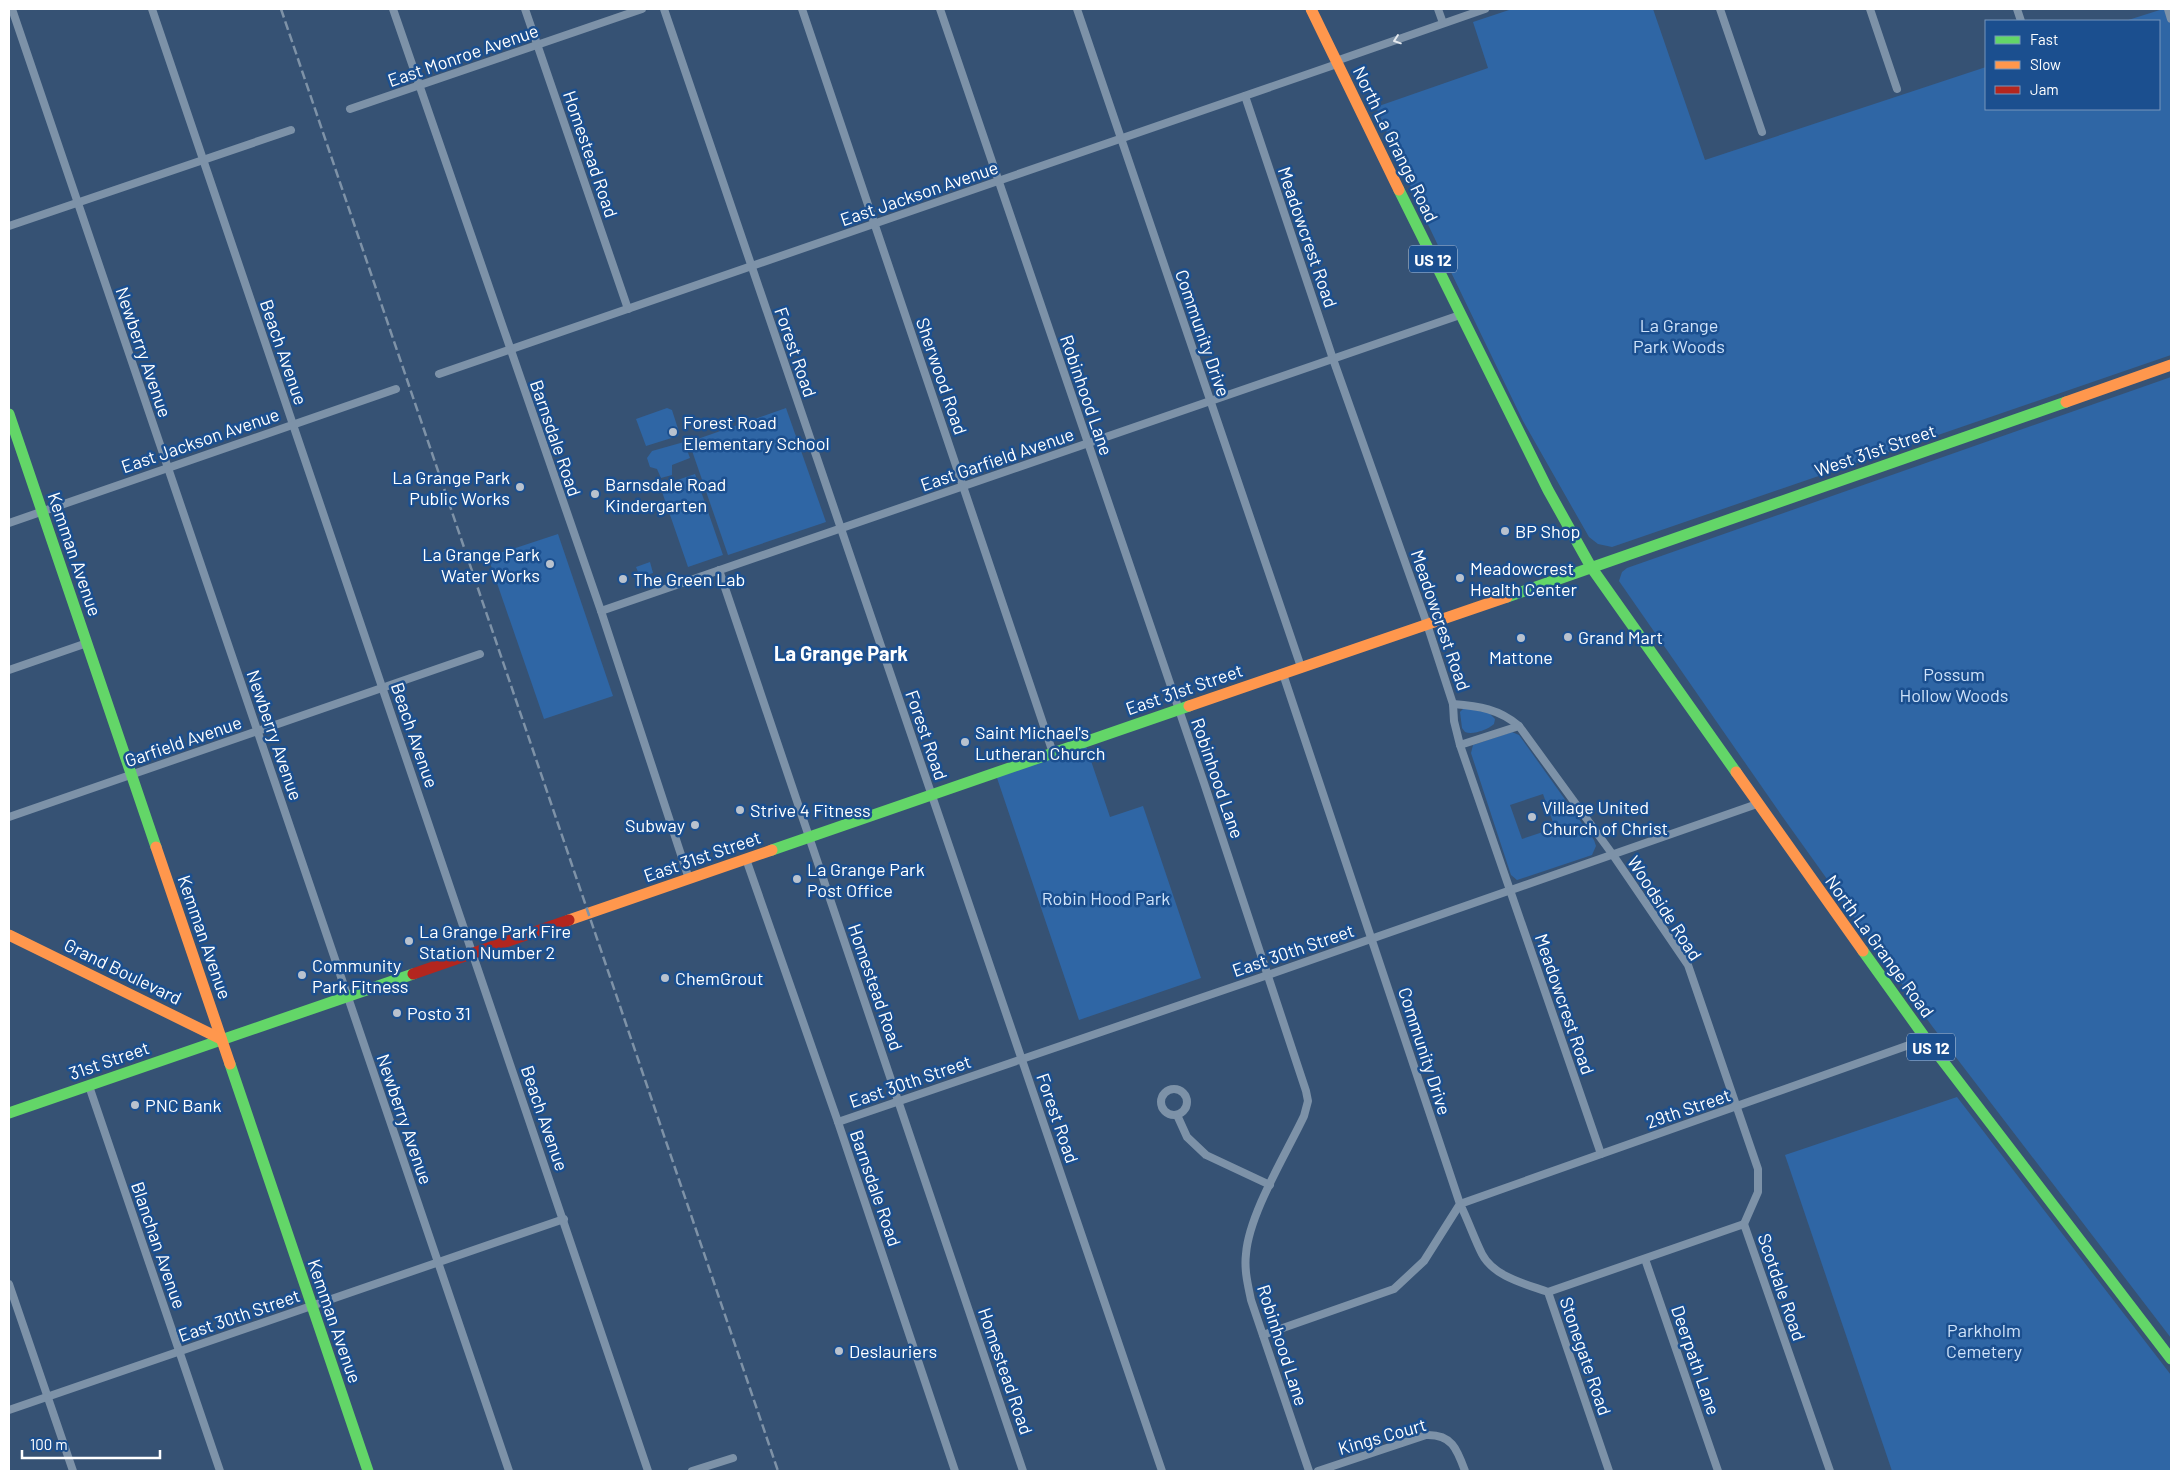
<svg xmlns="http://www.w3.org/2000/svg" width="2180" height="1480" font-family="Barlow,sans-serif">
  <rect width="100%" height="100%" fill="#365274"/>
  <g fill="#2f66a5" fill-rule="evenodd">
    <polygon points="1512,9 1653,9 1705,160 1986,67 1986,109 2159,109 2159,21 2125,21 2163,9 2171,9 2171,355 1612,547 1598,544 1589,537 1523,421 1419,206 1376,107 1488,68 1473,22"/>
    <polygon points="2171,377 2171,1338 1932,1026 1782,816 1619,581 1622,572 1627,568"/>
    <polygon points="667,408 672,410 679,432 678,436 646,446 636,419"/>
    <polygon points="786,408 826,522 728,555 689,442"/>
    <polygon points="684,442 690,458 672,465 672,475 661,478 657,469 650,467 647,458 652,451"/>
    <polygon points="695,474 723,555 688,567 660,486"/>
    <polygon points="558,534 613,696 544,719 488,557"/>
    <polygon points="650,562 653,573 640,577 636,567"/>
    <path d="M 1464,708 L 1489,713 L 1495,719 L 1494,724 C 1487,730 1473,735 1465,732 L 1462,728 L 1460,712 Z"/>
    <path d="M 1512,732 L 1519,735 L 1594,840 L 1596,846 L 1592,855 L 1517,880 L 1511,875 L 1471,753 L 1473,745 ZM 1543,794 L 1555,828 L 1522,839 L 1510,805 Z"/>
    <polygon points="1086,746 1110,817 1143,806 1201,978 1079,1020 996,775"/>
    <polygon points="1957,1097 2171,1375 2171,1471 1892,1471 1785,1155"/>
  </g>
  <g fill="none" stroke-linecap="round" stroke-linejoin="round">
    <g stroke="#7d92a8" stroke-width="8">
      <polyline points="12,9 509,1471"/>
      <polyline points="152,9 648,1471"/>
      <polyline points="393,9 601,611 689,879"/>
      <polyline points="525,9 628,309"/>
      <polyline points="664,9 1162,1471"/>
      <polyline points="802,9 1053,753"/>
      <path d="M 940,9 L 1204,783 L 1306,1091 L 1308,1101 L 1304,1116 C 1286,1154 1249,1214 1246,1254 C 1244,1270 1248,1285 1251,1300 L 1309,1471"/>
      <polyline points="1077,9 1301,667"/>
      <polyline points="1438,9 1443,23"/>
      <polyline points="1720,9 1762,132"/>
      <polyline points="1870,9 1897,89"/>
      <polyline points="2017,9 2021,21"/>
      <polyline points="2168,9 2171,19"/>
      <polyline points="1336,61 1485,9"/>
      <polyline points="1245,96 1333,359 1427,624 1453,704 1454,721 1460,745 1601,1154"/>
      <polyline points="350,109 642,9"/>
      <polyline points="9,226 291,130"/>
      <polyline points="439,374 1337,64"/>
      <polyline points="9,523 396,389"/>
      <polyline points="719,570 1023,1471"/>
      <polyline points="601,611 1460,315"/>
      <polyline points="9,670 87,643"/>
      <path d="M 1453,704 C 1479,706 1499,709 1519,726 L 1613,855 L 1688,965 L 1758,1169 L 1758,1192 L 1744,1224"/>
      <polyline points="1460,745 1519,726"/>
      <polyline points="9,817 480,654"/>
      <polyline points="746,859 838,1122 955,1471"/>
      <polyline points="89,1086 220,1471"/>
      <circle cx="1174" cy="1102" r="13"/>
      <polyline points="1177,1115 1187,1137 1206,1155 1270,1185"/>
      <polyline points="838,1122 1259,978 1757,804"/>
      <polyline points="1645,1259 1718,1471"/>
      <polyline points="9,1284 73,1471"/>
      <polyline points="1548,1292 1744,1224 1830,1471"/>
      <polyline points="1263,1335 1394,1289 1424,1261 1460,1204 1283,674"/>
      <polyline points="9,1410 564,1219"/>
      <polyline points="692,1471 733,1458"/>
      <path d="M 1318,1471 L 1426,1435 C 1452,1434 1457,1449 1465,1471"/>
      <path d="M 1609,1471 L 1548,1292 C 1526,1284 1494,1277 1482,1254 C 1474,1238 1468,1220 1460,1204 L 1926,1039"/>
    </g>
    <g stroke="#63d668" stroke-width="11">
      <polyline points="1399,190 1548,490 1591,567 1736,772"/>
      <polyline points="9,414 156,847"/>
      <polyline points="1507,597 2066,402"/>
      <polyline points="772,850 1189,706"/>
      <polyline points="1863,951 1926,1039 2171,1359"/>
      <polyline points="230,1064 368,1471"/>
      <polyline points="9,1113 413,974"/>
    </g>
    <g stroke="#ff974d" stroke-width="11">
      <polyline points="1311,9 1399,190"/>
      <polyline points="2066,402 2171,365"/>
      <polyline points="1189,706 1507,597"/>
      <polyline points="1736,772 1863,951"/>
      <polyline points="156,847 230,1064"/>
      <polyline points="569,920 772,850"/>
      <polyline points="9,935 221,1039"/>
    </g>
    <polyline stroke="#b3261e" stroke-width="11" points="413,974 569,920"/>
    <polyline stroke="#7e92a7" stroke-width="2.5" stroke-dasharray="9 4" stroke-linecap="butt" points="281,9 778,1471"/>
  </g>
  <defs><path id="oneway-chevron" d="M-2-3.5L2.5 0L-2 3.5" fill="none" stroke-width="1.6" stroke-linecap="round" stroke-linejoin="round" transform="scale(1.25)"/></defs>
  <use stroke="#e5e9ee" href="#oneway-chevron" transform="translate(1397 40) rotate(161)"/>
  <g fill="#b9c2ce" stroke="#1b4f8f" stroke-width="2">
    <circle cx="673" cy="432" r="5"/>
    <circle cx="520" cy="487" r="5"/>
    <circle cx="595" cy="494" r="5"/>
    <circle cx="1505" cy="531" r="5"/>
    <circle cx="550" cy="564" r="5"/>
    <circle cx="1460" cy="578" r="5"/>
    <circle cx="623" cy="579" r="5"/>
    <circle cx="1568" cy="637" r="5"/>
    <circle cx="1521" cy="638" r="5"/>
    <circle cx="965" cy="742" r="5"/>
    <circle cx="740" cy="810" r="5"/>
    <circle cx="1532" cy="817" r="5"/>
    <circle cx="695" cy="825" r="5"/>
    <circle cx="797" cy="879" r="5"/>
    <circle cx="409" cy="941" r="5"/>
    <circle cx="302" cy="975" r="5"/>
    <circle cx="665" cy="978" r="5"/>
    <circle cx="397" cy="1013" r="5"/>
    <circle cx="135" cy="1105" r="5"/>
    <circle cx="839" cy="1351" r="5"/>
  </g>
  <g text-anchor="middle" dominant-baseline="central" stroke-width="5" stroke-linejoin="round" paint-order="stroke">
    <g fill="#1b4f8f" stroke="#bbcadd" stroke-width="1">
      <rect x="1409" y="245.5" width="48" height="27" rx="4"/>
      <rect x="1907" y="1033.5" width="48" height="27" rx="4"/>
    </g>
    <g font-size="16" font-weight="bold" fill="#fff">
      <text x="1433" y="259">US 12</text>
      <text x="1931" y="1047">US 12</text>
    </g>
    <g font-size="18" fill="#fff" stroke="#1b4f8f">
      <text transform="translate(463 55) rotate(-19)">East Monroe Avenue</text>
      <text transform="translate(1396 144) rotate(64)">North La Grange Road</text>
      <text transform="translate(591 154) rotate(71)">Homestead Road</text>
      <text transform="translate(919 193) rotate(-19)">East Jackson Avenue</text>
      <text transform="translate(1308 237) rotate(71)">Meadowcrest Road</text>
      <text transform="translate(1203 333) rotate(71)">Community Drive</text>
      <text transform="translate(144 352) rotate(71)">Newberry Avenue</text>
      <text transform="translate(284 352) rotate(71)">Beach Avenue</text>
      <text transform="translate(796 352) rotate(71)">Forest Road</text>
      <text transform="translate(942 376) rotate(71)">Sherwood Road</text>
      <text transform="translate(1087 395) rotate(71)">Robinhood Lane</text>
      <text transform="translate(556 438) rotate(71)">Barnsdale Road</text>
      <text transform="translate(200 440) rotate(-19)">East Jackson Avenue</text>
      <text transform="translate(1875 450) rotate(-19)">West 31st Street</text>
      <text transform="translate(997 459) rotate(-19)">East Garfield Avenue</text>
      <text transform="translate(75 554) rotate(71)">Kemman Avenue</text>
      <text transform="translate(1441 620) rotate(71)">Meadowcrest Road</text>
      <text transform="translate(1184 689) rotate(-19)">East 31st Street</text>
      <text transform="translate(275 735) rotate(71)">Newberry Avenue</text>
      <text transform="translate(415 735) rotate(71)">Beach Avenue</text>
      <text transform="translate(927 735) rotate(71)">Forest Road</text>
      <text transform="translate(183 741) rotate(-19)">Garfield Avenue</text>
      <text transform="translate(1218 778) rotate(71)">Robinhood Lane</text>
      <text transform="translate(702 856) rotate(-19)">East 31st Street</text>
      <text transform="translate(1665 908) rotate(57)">Woodside Road</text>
      <text transform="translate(205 937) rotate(71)">Kemman Avenue</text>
      <text transform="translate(1880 946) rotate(54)">North La Grange Road</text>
      <text transform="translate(1293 950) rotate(-19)">East 30th Street</text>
      <text transform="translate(123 971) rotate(26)">Grand Boulevard</text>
      <text transform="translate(876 987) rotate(71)">Homestead Road</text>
      <text transform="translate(1565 1004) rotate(71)">Meadowcrest Road</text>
      <text transform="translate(1425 1051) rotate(72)">Community Drive</text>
      <text transform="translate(109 1060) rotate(-19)">31st Street</text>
      <text transform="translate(910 1081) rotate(-19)">East 30th Street</text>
      <text transform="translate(1688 1108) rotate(-19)">29th Street</text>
      <text transform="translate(545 1118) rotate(71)">Beach Avenue</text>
      <text transform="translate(1058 1118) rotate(71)">Forest Road</text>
      <text transform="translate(405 1119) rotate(71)">Newberry Avenue</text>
      <text transform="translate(876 1188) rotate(71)">Barnsdale Road</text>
      <text transform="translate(159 1245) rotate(71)">Blanchan Avenue</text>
      <text transform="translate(1782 1287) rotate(71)">Scotdale Road</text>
      <text transform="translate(239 1315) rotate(-19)">East 30th Street</text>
      <text transform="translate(335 1321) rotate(71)">Kemman Avenue</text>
      <text transform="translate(1283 1345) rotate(72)">Robinhood Lane</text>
      <text transform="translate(1586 1356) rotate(71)">Stonegate Road</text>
      <text transform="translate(1696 1360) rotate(71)">Deerpath Lane</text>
      <text transform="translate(1006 1371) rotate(71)">Homestead Road</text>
      <text transform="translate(1382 1436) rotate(-16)">Kings Court</text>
    </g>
    <g font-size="18" fill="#cfe3fa" stroke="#1b4f8f">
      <text x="1679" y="325">La Grange<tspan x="1679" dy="21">Park Woods</tspan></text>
      <text x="1954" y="674">Possum<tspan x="1954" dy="21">Hollow Woods</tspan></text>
      <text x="1106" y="898">Robin Hood Park</text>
      <text x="1984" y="1330">Parkholm<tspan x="1984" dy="21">Cemetery</tspan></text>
    </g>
    <g font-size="18" fill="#fff" stroke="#1b4f8f" text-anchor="start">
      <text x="683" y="422">Forest Road<tspan x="683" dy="21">Elementary School</tspan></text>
      <text x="510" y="477" text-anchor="end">La Grange Park<tspan x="510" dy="21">Public Works</tspan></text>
      <text x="605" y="484">Barnsdale Road<tspan x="605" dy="21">Kindergarten</tspan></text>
      <text x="1515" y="531">BP Shop</text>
      <text x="540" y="554" text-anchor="end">La Grange Park<tspan x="540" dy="21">Water Works</tspan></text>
      <text x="1470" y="568">Meadowcrest<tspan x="1470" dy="21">Health Center</tspan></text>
      <text x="633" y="579">The Green Lab</text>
      <text x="1578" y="637">Grand Mart</text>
      <text x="1521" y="657" text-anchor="middle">Mattone</text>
      <text x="975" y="732">Saint Michael's<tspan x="975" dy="21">Lutheran Church</tspan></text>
      <text x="1542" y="807">Village United<tspan x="1542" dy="21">Church of Christ</tspan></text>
      <text x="750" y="810">Strive 4 Fitness</text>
      <text x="685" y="825" text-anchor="end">Subway</text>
      <text x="807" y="869">La Grange Park<tspan x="807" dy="21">Post Office</tspan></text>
      <text x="419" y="931">La Grange Park Fire<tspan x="419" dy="21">Station Number 2</tspan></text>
      <text x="312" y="965">Community<tspan x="312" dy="21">Park Fitness</tspan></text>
      <text x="675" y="978">ChemGrout</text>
      <text x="407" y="1013">Posto 31</text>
      <text x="145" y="1105">PNC Bank</text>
      <text x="849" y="1351">Deslauriers</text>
    </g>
    <g font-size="20" font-weight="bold" fill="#fff" stroke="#1b4f8f">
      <text x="841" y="653">La Grange Park</text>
    </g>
  </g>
  <rect width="2180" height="1480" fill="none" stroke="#ffffff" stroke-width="20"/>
  <rect x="1985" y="20" width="175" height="90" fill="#1b4f8f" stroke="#7695bc"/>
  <rect x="1995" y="36" width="25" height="8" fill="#63d668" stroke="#7695bc"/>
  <text x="2030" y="45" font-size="15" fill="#ffffff">Fast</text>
  <rect x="1995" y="61" width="25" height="8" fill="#ff974d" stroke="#7695bc"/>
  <text x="2030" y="70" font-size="15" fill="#ffffff">Slow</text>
  <rect x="1995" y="86" width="25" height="8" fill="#b3261e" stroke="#7695bc"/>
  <text x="2030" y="95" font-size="15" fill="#ffffff">Jam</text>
  <path d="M22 1450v8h138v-8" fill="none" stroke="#ffffff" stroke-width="2.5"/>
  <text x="30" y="1450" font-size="15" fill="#ffffff" stroke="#1b4f8f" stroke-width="4" paint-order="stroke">100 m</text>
</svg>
